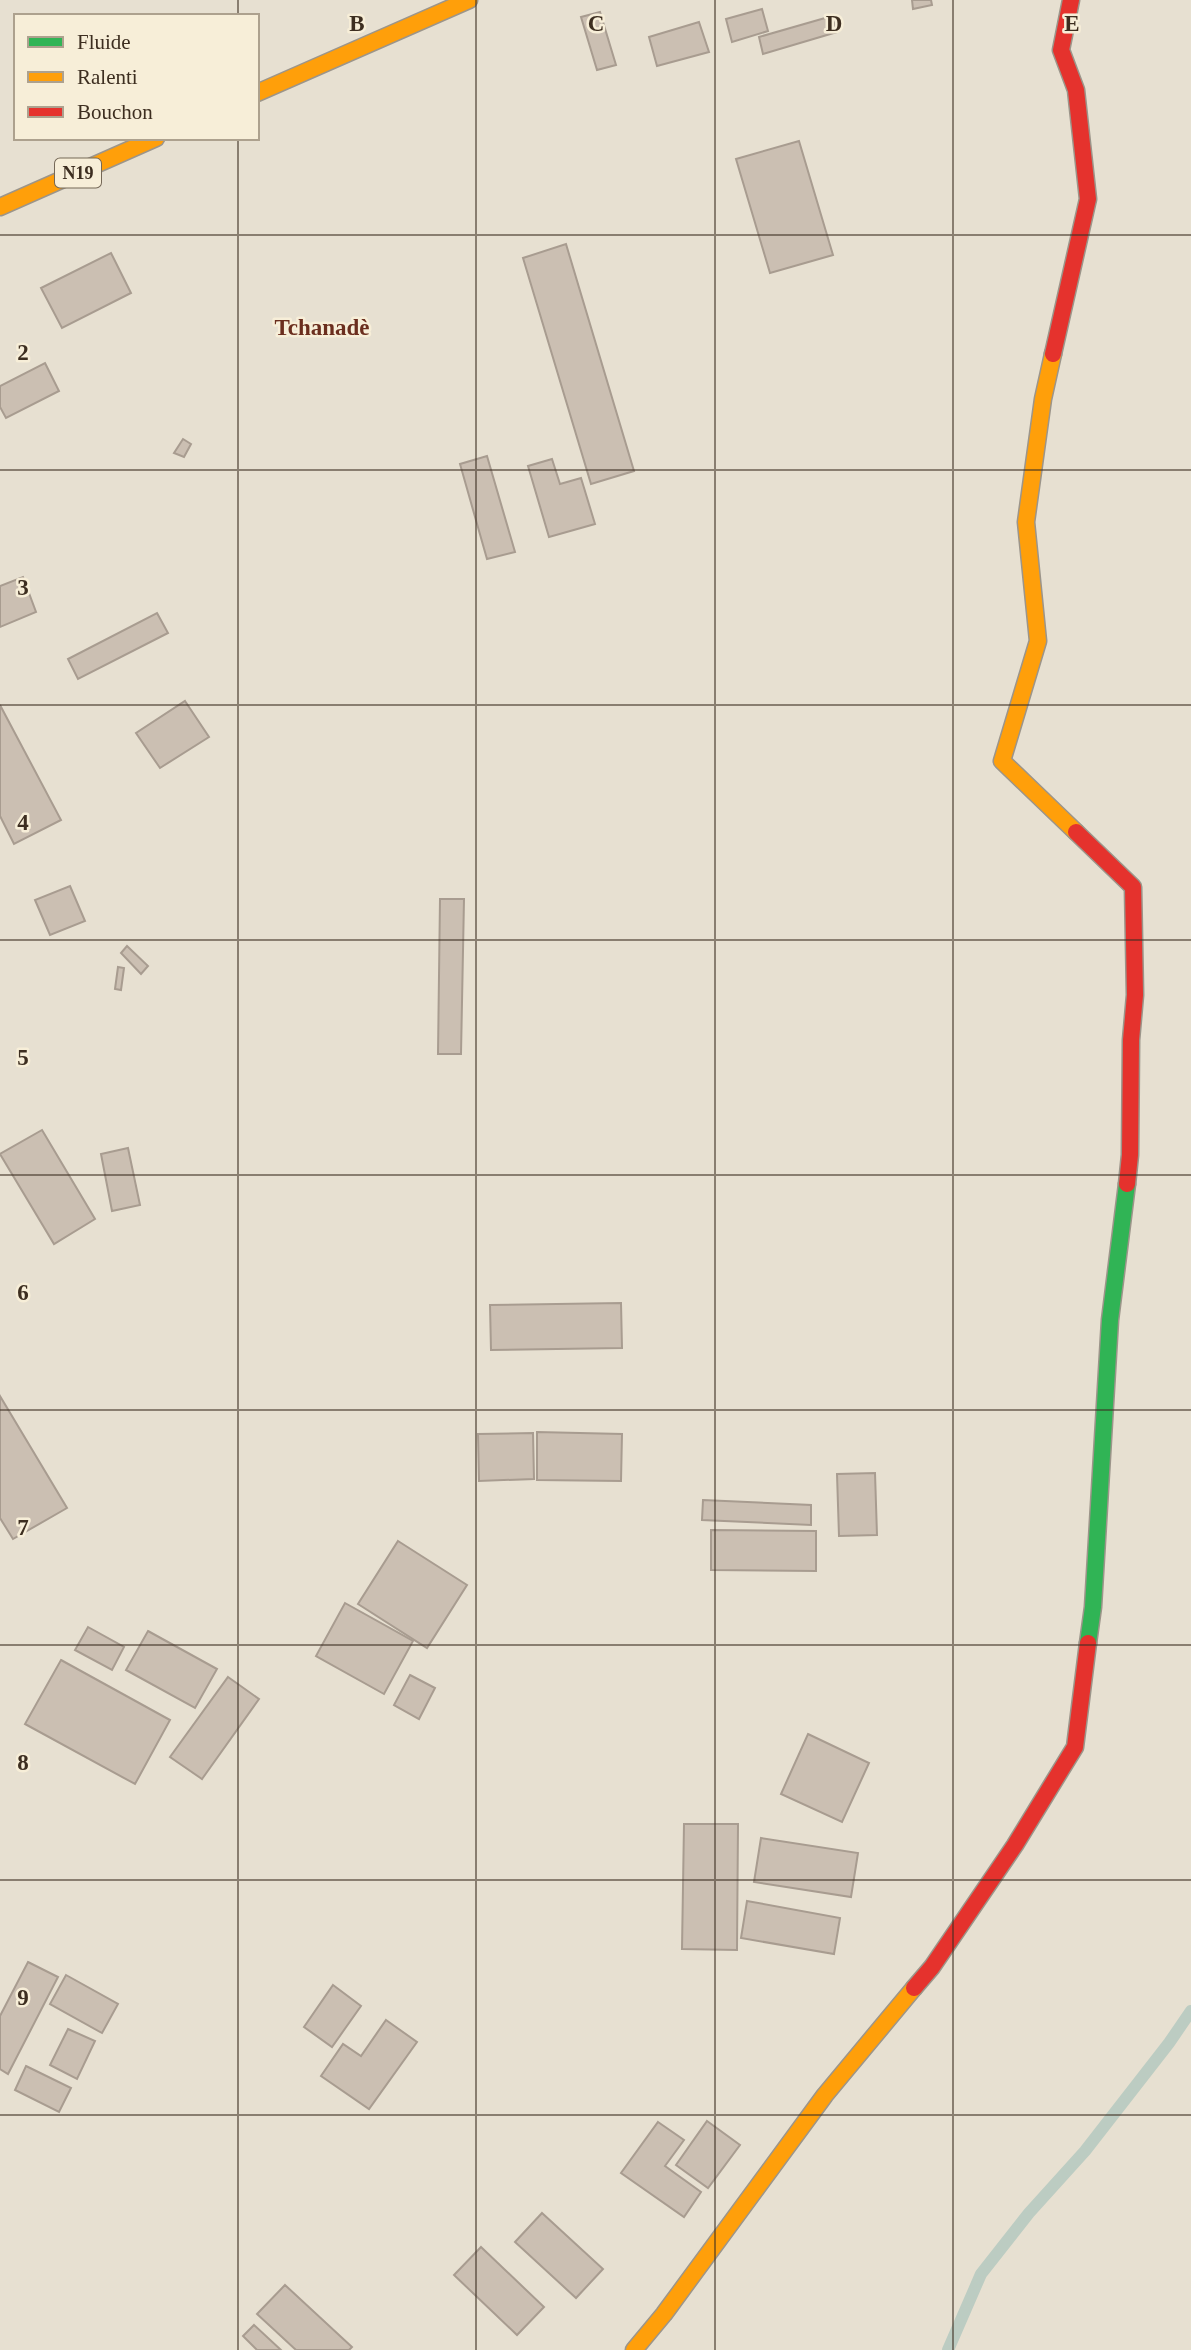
<svg xmlns="http://www.w3.org/2000/svg" width="1191" height="2350" font-family="Georgia,serif">
  <rect width="100%" height="100%" fill="#e7e0d1"/>
  <g fill="none" stroke-linecap="round" stroke-linejoin="round">
    <polyline stroke="#bcccc2" stroke-width="12" points="948,2350 981,2274 1029,2213 1085,2151 1169,2043 1191,2011"/>
  </g>
  <g fill="#cbbfb2" stroke="#a89c90" stroke-width="2">
    <polygon points="912,0 931,0 932,5 913,9"/>
    <polygon points="762,9 768,31 732,42 726,19"/>
    <polygon points="600,12 616,65 597,70 581,17"/>
    <polygon points="832,16 837,32 763,54 759,37"/>
    <polygon points="699,22 709,52 657,66 649,37"/>
    <polygon points="799,141 833,255 770,273 736,159"/>
    <polygon points="566,244 634,471 591,484 523,258"/>
    <polygon points="111,253 131,293 62,328 41,288"/>
    <polygon points="45,363 59,391 6,418 0,407 0,386"/>
    <polygon points="183,439 191,444 184,457 174,453"/>
    <polygon points="487,456 515,552 487,559 460,464"/>
    <polygon points="552,459 560,484 581,478 595,524 549,537 528,466"/>
    <polygon points="23,577 36,612 0,627 0,586"/>
    <polygon points="157,613 168,633 78,679 68,659"/>
    <polygon points="185,701 209,737 160,768 136,733"/>
    <polygon points="0,705 61,820 14,844 0,816"/>
    <polygon points="70,886 85,921 50,935 35,900"/>
    <polygon points="440,899 464,899 461,1054 438,1054"/>
    <polygon points="127,946 148,966 141,974 121,953"/>
    <polygon points="118,967 124,968 121,990 115,989"/>
    <polygon points="42,1130 95,1219 54,1244 0,1154"/>
    <polygon points="128,1148 140,1205 112,1211 101,1154"/>
    <polygon points="621,1303 622,1348 491,1350 490,1305"/>
    <polygon points="0,1396 67,1508 13,1539 0,1518"/>
    <polygon points="537,1432 622,1434 621,1481 537,1480"/>
    <polygon points="533,1433 534,1479 479,1481 478,1434"/>
    <polygon points="875,1473 877,1535 839,1536 837,1474"/>
    <polygon points="703,1500 811,1505 811,1525 702,1520"/>
    <polygon points="711,1530 816,1531 816,1571 711,1570"/>
    <polygon points="398,1541 467,1585 427,1648 358,1604"/>
    <polygon points="345,1603 413,1641 384,1694 316,1656"/>
    <polygon points="88,1627 124,1647 112,1670 75,1650"/>
    <polygon points="148,1631 217,1669 195,1708 126,1670"/>
    <polygon points="61,1660 170,1720 135,1784 25,1724"/>
    <polygon points="410,1675 435,1688 419,1719 394,1705"/>
    <polygon points="228,1677 259,1699 202,1779 170,1757"/>
    <polygon points="808,1734 869,1763 842,1822 781,1794"/>
    <polygon points="684,1824 738,1824 737,1950 682,1949"/>
    <polygon points="761,1838 858,1853 851,1897 754,1882"/>
    <polygon points="747,1901 840,1918 834,1954 741,1938"/>
    <polygon points="28,1962 58,1977 8,2074 0,2069 0,2016"/>
    <polygon points="66,1975 118,2004 102,2033 50,2004"/>
    <polygon points="333,1985 361,2006 332,2047 304,2027"/>
    <polygon points="386,2020 417,2042 369,2109 321,2076 343,2044 361,2056"/>
    <polygon points="68,2029 95,2041 77,2079 50,2065"/>
    <polygon points="26,2066 71,2088 59,2112 15,2090"/>
    <polygon points="707,2121 740,2145 708,2188 676,2165"/>
    <polygon points="658,2122 684,2140 665,2166 701,2192 684,2217 621,2173"/>
    <polygon points="542,2213 603,2269 576,2298 515,2242"/>
    <polygon points="481,2247 544,2307 517,2335 454,2275"/>
    <polygon points="285,2285 352,2347 349,2350 296,2350 257,2314"/>
    <polygon points="254,2325 281,2350 257,2350 243,2336"/>
  </g>
  <g fill="none" stroke-linecap="round" stroke-linejoin="round">
    <g stroke="#9c958a" stroke-width="19">
      <polyline id="fast" points="1088,1643 1093,1607 1110,1320 1127,1184"/>
    </g>
    <g stroke="#9c958a" stroke-width="19">
      <g id="slow">
        <polyline points="257,93 469,0"/>
        <polyline points="0,207 156,138"/>
        <polyline points="1053,354 1043,399 1026,522 1038,641 1002,761 1076,832"/>
        <polyline points="634,2350 664,2314 825,2095 914,1988"/>
      </g>
    </g>
    <g stroke="#9c958a" stroke-width="19">
      <g id="jam">
        <polyline points="1053,354 1088,199 1076,90 1061,50 1071,0"/>
        <polyline points="1076,832 1133,887 1135,995 1131,1040 1130,1155 1127,1184"/>
        <polyline points="914,1988 932,1967 1015,1845 1075,1747 1088,1643"/>
      </g>
    </g>
    <use href="#fast" stroke="#30b455" stroke-width="16"/>
    <use href="#slow" stroke="#ff9f0a" stroke-width="16"/>
    <use href="#jam" stroke="#e5322d" stroke-width="16"/>
  </g>
  <path fill="none" stroke="#3d2e20" stroke-width="2" stroke-opacity="0.55" d="M 238,0 L 238,16M 476,0 L 476,2350M 715,0 L 715,2350M 953,0 L 953,2350M 238,138 L 238,2350M 0,235 L 1191,235M 0,470 L 1191,470M 0,705 L 1191,705M 0,940 L 1191,940M 0,1175 L 1191,1175M 0,1410 L 1191,1410M 0,1645 L 1191,1645M 0,1880 L 1191,1880M 0,2115 L 1191,2115"/>
  <g text-anchor="middle" dominant-baseline="central" stroke-width="5" stroke-linejoin="round" paint-order="stroke">
    <rect fill="#f7eed8" stroke="#756857" stroke-width="2" x="55" y="158.5" width="46" height="29" rx="5"/>
    <g font-size="18" font-weight="bold" fill="#3d2e20">
      <text x="78" y="173">N19</text>
    </g>
    <g font-size="23" font-weight="bold" fill="#6b2e1e" stroke="#f7eed8">
      <text x="322" y="327">Tchanadè</text>
    </g>
  </g>
  <g font-size="23" text-anchor="middle" font-weight="bold" fill="#3d2e20" stroke="#f7eed8" stroke-width="5" stroke-linejoin="round" paint-order="stroke">
    <text x="357" y="31">B</text>
    <text x="596" y="31">C</text>
    <text x="834" y="31">D</text>
    <text x="1072" y="31">E</text>
    <text x="23" y="360">2</text>
    <text x="23" y="595">3</text>
    <text x="23" y="830">4</text>
    <text x="23" y="1065">5</text>
    <text x="23" y="1300">6</text>
    <text x="23" y="1535">7</text>
    <text x="23" y="1770">8</text>
    <text x="23" y="2005">9</text>
  </g>
  <rect x="14" y="14" width="245" height="126" fill="#f7eed8" stroke="#ada18e" stroke-width="2"/>
  <rect x="28" y="37" width="35" height="10" fill="#30b455" stroke="#ada18e" stroke-width="2"/>
  <text x="77" y="49" font-size="21" fill="#3d2e20">Fluide</text>
  <rect x="28" y="72" width="35" height="10" fill="#ff9f0a" stroke="#ada18e" stroke-width="2"/>
  <text x="77" y="84" font-size="21" fill="#3d2e20">Ralenti</text>
  <rect x="28" y="107" width="35" height="10" fill="#e5322d" stroke="#ada18e" stroke-width="2"/>
  <text x="77" y="119" font-size="21" fill="#3d2e20">Bouchon</text>
</svg>
